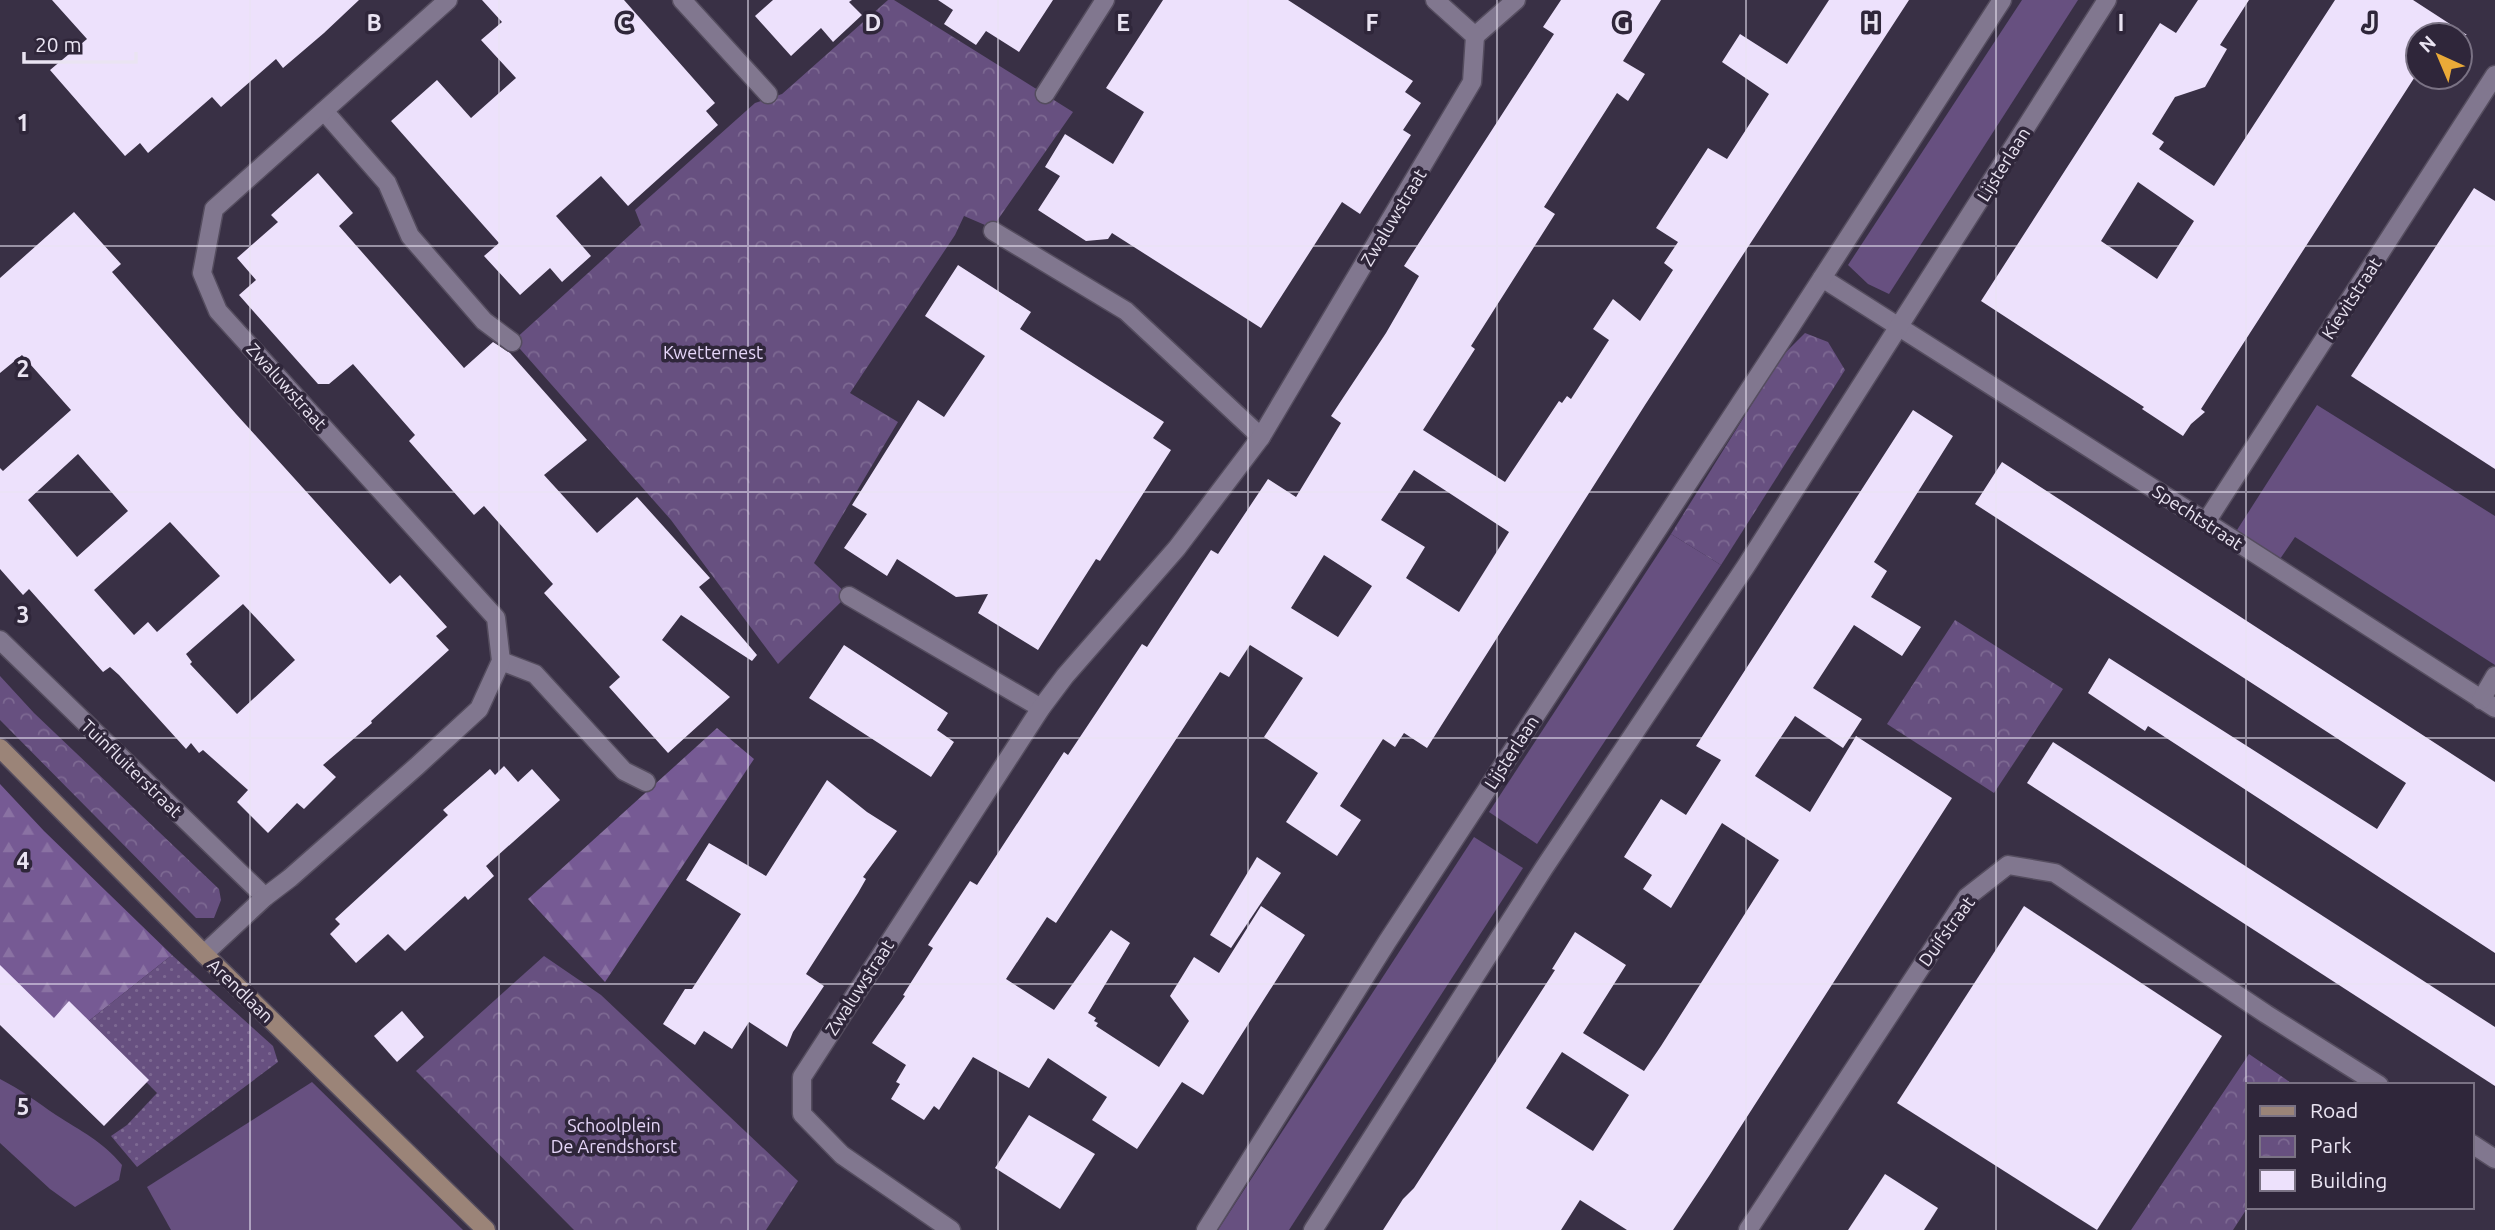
<svg xmlns="http://www.w3.org/2000/svg" width="2495" height="1230" font-family="Ubuntu,sans-serif">
  <defs>
    <pattern id="forest-firs" width="22" height="20" patternUnits="userSpaceOnUse" patternTransform="scale(1.75)"><rect width="22" height="20" fill="#765a94"/><path d="M5 1l3.5 6h-7zM16 11l3.5 6h-7z" fill="#8a72a3"/></pattern>
    <pattern id="park-crowns" width="20" height="18" patternUnits="userSpaceOnUse" patternTransform="scale(1.75)"><rect width="20" height="18" fill="#675080"/><path d="M2 6a3 3 0 1 1 6 0M12 15a3 3 0 1 1 6 0" fill="none" stroke="#7d6992"/></pattern>
    <pattern id="garden-dots" width="8" height="8" patternUnits="userSpaceOnUse" patternTransform="scale(1.75)"><rect width="8" height="8" fill="#675080"/><path d="M2 2h.1M6 6h.1" fill="none" stroke="#7d6992" stroke-width="1.8" stroke-linecap="round"/></pattern>
  </defs>
  <rect width="100%" height="100%" fill="#393045"/>
  <g fill="#675080">
    <polygon points="2022,0 2078,0 1889,294 1868,284 1848,265"/>
    <polygon points="2317,405 2495,516 2495,665 2295,537 2280,559 2237,530"/>
    <polygon points="1671,534 1721,565 1537,844 1489,812"/>
    <polygon points="1474,837 1523,868 1289,1230 1218,1230"/>
    <path d="M 0,1079 C 20,1089 37,1102 56,1115 C 82,1132 101,1140 122,1165 L 119,1180 L 75,1207 L 50,1189 L 0,1143 Z"/>
    <polygon points="312,1082 463,1230 171,1230 147,1187"/>
  </g>
  <g fill="url(#forest-firs)">
    <polygon points="717,728 754,759 605,982 528,899"/>
    <polygon points="0,784 44,831 172,955 71,1035 0,984"/>
  </g>
  <g fill="url(#park-crowns)">
    <polygon points="888,0 894,0 1073,112 992,228 964,216 955,235 850,393 898,422 814,563 848,595 778,664 671,520 513,341 641,225 635,210 755,103 782,94"/>
    <polygon points="1805,333 1828,342 1845,370 1721,565 1671,534 1782,356"/>
    <polygon points="1955,620 2063,689 1994,793 1887,724"/>
    <polygon points="0,676 34,713 219,889 221,900 214,918 196,918 0,720"/>
    <polygon points="544,956 601,995 798,1181 766,1230 574,1230 416,1071"/>
    <polygon points="2249,1054 2294,1085 2248,1085 2248,1207 2233,1230 2131,1230"/>
  </g>
  <polygon fill="url(#garden-dots)" points="172,955 273,1046 278,1062 137,1167 111,1136 127,1125 157,1093 111,1046 71,1035"/>
  <g fill="#ede1fc" fill-rule="evenodd">
    <polygon points="52,0 359,0 324,33 283,68 276,59 221,107 212,97 148,153 140,143 125,156 50,70 87,39"/>
    <polygon points="482,0 624,0 715,103 706,111 718,125 628,206 601,176 556,216 591,256 562,282 550,268 520,295 484,256 499,243 391,121 437,80 471,118 516,78 481,40 502,22"/>
    <polygon points="773,0 852,0 849,2 862,15 833,42 821,28 791,56 755,16"/>
    <polygon points="938,0 1053,0 1019,52 986,31 976,45 944,24 953,10"/>
    <polygon points="1163,0 1288,0 1413,81 1405,92 1421,103 1403,130 1411,135 1360,214 1342,202 1261,328 1112,233 1108,239 1086,241 1038,210 1060,176 1045,167 1065,134 1113,164 1144,112 1106,88"/>
    <path d="M 1561,0 L 1661,0 L 1623,61 L 1645,74 L 1628,101 L 1617,93 L 1544,207 L 1555,214 L 1471,346 L 1475,349 L 1423,430 L 1505,482 L 1559,401 L 1562,403 L 1567,396 L 1571,399 L 1609,340 L 1593,329 L 1613,299 L 1640,321 L 1673,270 L 1664,263 L 1678,242 L 1656,228 L 1708,148 L 1727,159 L 1769,94 L 1722,62 L 1740,34 L 1787,64 L 1829,0 L 1909,0 L 1645,405 L 1427,748 L 1404,733 L 1395,747 L 1383,739 L 1340,806 L 1361,820 L 1337,856 L 1286,822 L 1318,773 L 1264,737 L 1303,678 L 1250,645 L 1229,677 L 1220,672 L 1056,923 L 1047,917 L 1006,979 L 1054,1010 L 1111,930 L 1130,943 L 1088,1013 L 1096,1018 L 1094,1021 L 1098,1023 L 1096,1026 L 1159,1067 L 1189,1021 L 1170,996 L 1194,957 L 1219,973 L 1261,906 L 1305,935 L 1203,1095 L 1182,1082 L 1137,1149 L 1092,1120 L 1107,1097 L 1048,1058 L 1029,1088 L 973,1057 L 939,1110 L 934,1106 L 924,1120 L 891,1099 L 900,1084 L 896,1082 L 906,1065 L 872,1043 L 905,996 L 903,995 L 933,948 L 928,945 L 970,881 L 977,885 L 1064,752 L 1068,755 L 1142,644 L 1147,647 L 1211,550 L 1218,554 L 1268,479 L 1296,497 L 1341,423 L 1331,416 L 1386,333 L 1419,276 L 1404,266 L 1554,34 L 1543,27 ZM 1414,470 L 1509,532 L 1459,612 L 1406,578 L 1425,547 L 1381,520 ZM 1324,555 L 1372,586 L 1338,637 L 1291,608 Z"/>
    <path d="M 2198,0 L 2249,0 L 2220,45 L 2227,49 L 2205,87 L 2175,97 L 2152,134 L 2164,142 L 2159,149 L 2214,186 L 2335,0 L 2413,0 L 2467,35 L 2418,35 L 2418,72 L 2201,409 L 2205,412 L 2191,424 L 2183,436 L 2142,409 L 2144,407 L 1981,301 L 2160,23 L 2176,33 ZM 2138,182 L 2194,221 L 2157,279 L 2101,241 Z"/>
    <polygon points="318,173 353,213 339,226 464,368 493,342 510,353 587,440 544,475 597,533 637,497 710,578 699,587 757,655 752,661 681,615 662,640 730,697 668,753 609,687 620,677 544,593 553,584 484,506 474,515 409,441 415,435 353,364 329,384 318,384 239,295 256,280 237,258 278,222 271,215"/>
    <polygon points="2474,188 2495,201 2495,469 2351,376"/>
    <path d="M 74,212 L 121,264 L 112,272 L 236,414 L 390,584 L 400,575 L 447,627 L 436,636 L 449,650 L 371,721 L 372,723 L 323,765 L 336,777 L 304,809 L 297,803 L 268,833 L 237,802 L 248,790 L 203,750 L 199,753 L 191,743 L 186,749 L 119,675 L 110,667 L 103,672 L 29,589 L 23,595 L 0,569 L 0,468 L 3,471 L 71,410 L 22,355 L 0,373 L 0,278 ZM 78,454 L 128,511 L 77,557 L 28,500 ZM 170,522 L 220,576 L 157,632 L 148,622 L 134,635 L 94,590 ZM 243,604 L 295,660 L 237,714 L 190,664 L 192,662 L 186,654 Z"/>
    <polygon points="958,265 1031,312 1020,329 1164,422 1153,438 1171,450 1100,561 1096,559 1038,650 978,613 988,594 956,597 897,559 887,576 844,548 867,514 852,505 918,400 944,417 985,356 925,316"/>
    <path d="M 1913,410 L 1953,436 L 1874,562 L 1887,571 L 1871,597 L 1921,627 L 1902,656 L 1854,625 L 1813,688 L 1862,719 L 1853,733 L 1843,748 L 1795,716 L 1755,776 L 1810,812 L 1856,736 L 1952,798 L 1709,1176 L 1673,1230 L 1627,1230 L 1580,1200 L 1561,1230 L 1383,1230 L 1403,1199 L 1414,1188 L 1555,970 L 1552,969 L 1575,932 L 1626,965 L 1583,1033 L 1644,1071 L 1661,1046 L 1779,860 L 1722,823 L 1671,908 L 1643,889 L 1652,875 L 1624,857 L 1661,799 L 1686,815 L 1721,760 L 1696,746 ZM 1562,1052 L 1629,1095 L 1593,1151 L 1526,1108 Z"/>
    <polygon points="2002,462 2495,782 2495,953 2148,726 2145,731 2088,693 2109,658 2377,829 2406,783 1975,504"/>
    <polygon points="844,645 948,713 937,730 954,742 931,777 809,698"/>
    <polygon points="2053,742 2495,1027 2495,1086 2027,783"/>
    <polygon points="504,766 518,782 532,769 560,800 486,866 494,876 468,900 465,896 405,951 388,934 356,963 330,934 340,924 335,919 448,815 443,810 490,769 495,775"/>
    <polygon points="827,780 867,812 897,831 863,877 866,879 858,893 806,974 824,986 793,1032 787,1047 749,1022 732,1049 704,1031 695,1045 663,1024 685,989 692,989 741,914 686,880 709,843 766,876"/>
    <polygon points="1257,857 1281,873 1231,948 1210,935"/>
    <polygon points="2024,906 2222,1036 2097,1230 1897,1103"/>
    <polygon points="0,965 54,1018 69,1001 149,1080 104,1126 0,1025"/>
    <polygon points="402,1011 424,1037 397,1062 374,1036"/>
    <polygon points="1029,1115 1095,1154 1060,1209 995,1168"/>
    <polygon points="1885,1174 1938,1208 1924,1230 1848,1230"/>
  </g>
  <g fill="none" stroke-linecap="round" stroke-linejoin="round">
    <g stroke="#554d5f" stroke-width="21">
      <g id="street">
        <polyline points="682,0 768,94"/>
        <polyline points="1475,36 1516,0"/>
        <polyline points="1045,94 1105,0"/>
        <polyline points="324,111 387,183 410,236 484,321 512,342"/>
        <polyline points="993,231 1126,311 1261,437"/>
        <polyline points="1822,278 2206,522 2495,708"/>
        <polyline points="2206,522 2495,75"/>
        <polyline points="849,596 1041,708"/>
        <polyline points="0,640 265,897"/>
        <polyline points="501,661 535,674 624,771 646,782"/>
        <polyline points="2481,700 2495,676"/>
        <polyline points="204,954 265,897 290,878 417,766 479,709 501,661 496,618 218,311 202,273 214,209 448,0"/>
        <polyline points="2472,1144 2495,1159"/>
        <polyline points="951,1230 842,1155 802,1114 802,1077 1041,708 1065,676 1177,548 1261,437 1472,82 1475,36 1435,0"/>
        <polyline points="1206,1230 1387,942 1791,326 2002,0"/>
        <polyline points="1313,1230 1544,868 1746,566 2107,0"/>
        <polyline points="1748,1230 1967,897 2008,865 2055,873 2266,1014 2379,1085"/>
      </g>
    </g>
    <g stroke="#554d5f" stroke-width="21">
      <polyline id="secondary" points="0,748 204,954 486,1230"/>
    </g>
    <use href="#street" stroke="#81778f" stroke-width="18"/>
    <use href="#secondary" stroke="#9b8478" stroke-width="18"/>
  </g>
  <path fill="none" stroke="#eae4f2" stroke-width="2" stroke-opacity="0.55" d="M 250,0 L 250,1230M 499,0 L 499,1230M 748,0 L 748,1230M 998,0 L 998,1230M 1248,0 L 1248,1230M 1497,0 L 1497,1230M 1746,0 L 1746,1230M 1996,0 L 1996,1230M 2246,0 L 2246,1230M 0,246 L 2495,246M 0,492 L 2495,492M 0,738 L 2495,738M 0,984 L 2495,984"/>
  <g text-anchor="middle" dominant-baseline="central" stroke-width="7" stroke-linejoin="round" paint-order="stroke">
    <g font-size="18" fill="#eae4f2" stroke="#2f263a">
      <text transform="translate(2003 164) rotate(-58)">Lijsterlaan</text>
      <text transform="translate(1393 217) rotate(-59)">Zwaluwstraat</text>
      <text transform="translate(2351 298) rotate(-57)">Kievitstraat</text>
      <text transform="translate(287 386) rotate(48)">Zwaluwstraat</text>
      <text transform="translate(2198 517) rotate(33)">Spechtstraat</text>
      <text transform="translate(1511 752) rotate(-57)">Lijsterlaan</text>
      <text transform="translate(132 768) rotate(44)">Tuinfluiterstraat</text>
      <text transform="translate(1946 931) rotate(-54)">Duifstraat</text>
      <text transform="translate(859 987) rotate(-57)">Zwaluwstraat</text>
      <text transform="translate(241 990) rotate(44)">Arendlaan</text>
    </g>
    <g font-size="18" fill="#e6d6f9" stroke="#2f263a">
      <text x="713" y="352">Kwetternest</text>
      <text x="614" y="1125">Schoolplein<tspan x="614" dy="21">De Arendshorst</tspan></text>
    </g>
  </g>
  <g font-size="23" text-anchor="middle" font-weight="bold" fill="#eae4f2" stroke="#2f263a" stroke-width="7" stroke-linejoin="round" paint-order="stroke">
    <text x="374" y="31">B</text>
    <text x="624" y="31">C</text>
    <text x="873" y="31">D</text>
    <text x="1123" y="31">E</text>
    <text x="1372" y="31">F</text>
    <text x="1622" y="31">G</text>
    <text x="1871" y="31">H</text>
    <text x="2121" y="31">I</text>
    <text x="2370" y="31">J</text>
    <text x="23" y="131">1</text>
    <text x="23" y="377">2</text>
    <text x="23" y="623">3</text>
    <text x="23" y="869">4</text>
    <text x="23" y="1115">5</text>
  </g>
  <rect x="2246" y="1083" width="228" height="126" fill="#2f263a" stroke="#7a7284" stroke-width="2"/>
  <rect x="2260" y="1106" width="35" height="10" fill="#9b8478" stroke="#7a7284" stroke-width="2"/>
  <text x="2310" y="1118" font-size="21" fill="#eae4f2">Road</text>
  <rect x="2260" y="1136" width="35" height="21" fill="url(#park-crowns)" stroke="#7a7284" stroke-width="2"/>
  <text x="2310" y="1153" font-size="21" fill="#eae4f2">Park</text>
  <rect x="2260" y="1170" width="35" height="21" fill="#ede1fc" stroke="#7a7284" stroke-width="2"/>
  <text x="2310" y="1188" font-size="21" fill="#eae4f2">Building</text>
  <g transform="translate(2439 56) rotate(316)"><circle r="33" fill="#2f263a" stroke="#7a7284" stroke-width="2"/>
  <path d="M0-5L12 26L0 18L-12 26Z" fill="#eaaa38"/>
  <text y="-10" font-size="19" font-weight="bold" text-anchor="middle" fill="#eae4f2">N</text>
  </g>
  <path d="M24 52v10h112v-10" fill="none" stroke="#eae4f2" stroke-width="3.5"/>
  <text x="35" y="52" font-size="21" fill="#eae4f2" stroke="#2f263a" stroke-width="5" paint-order="stroke">20 m</text>
</svg>
